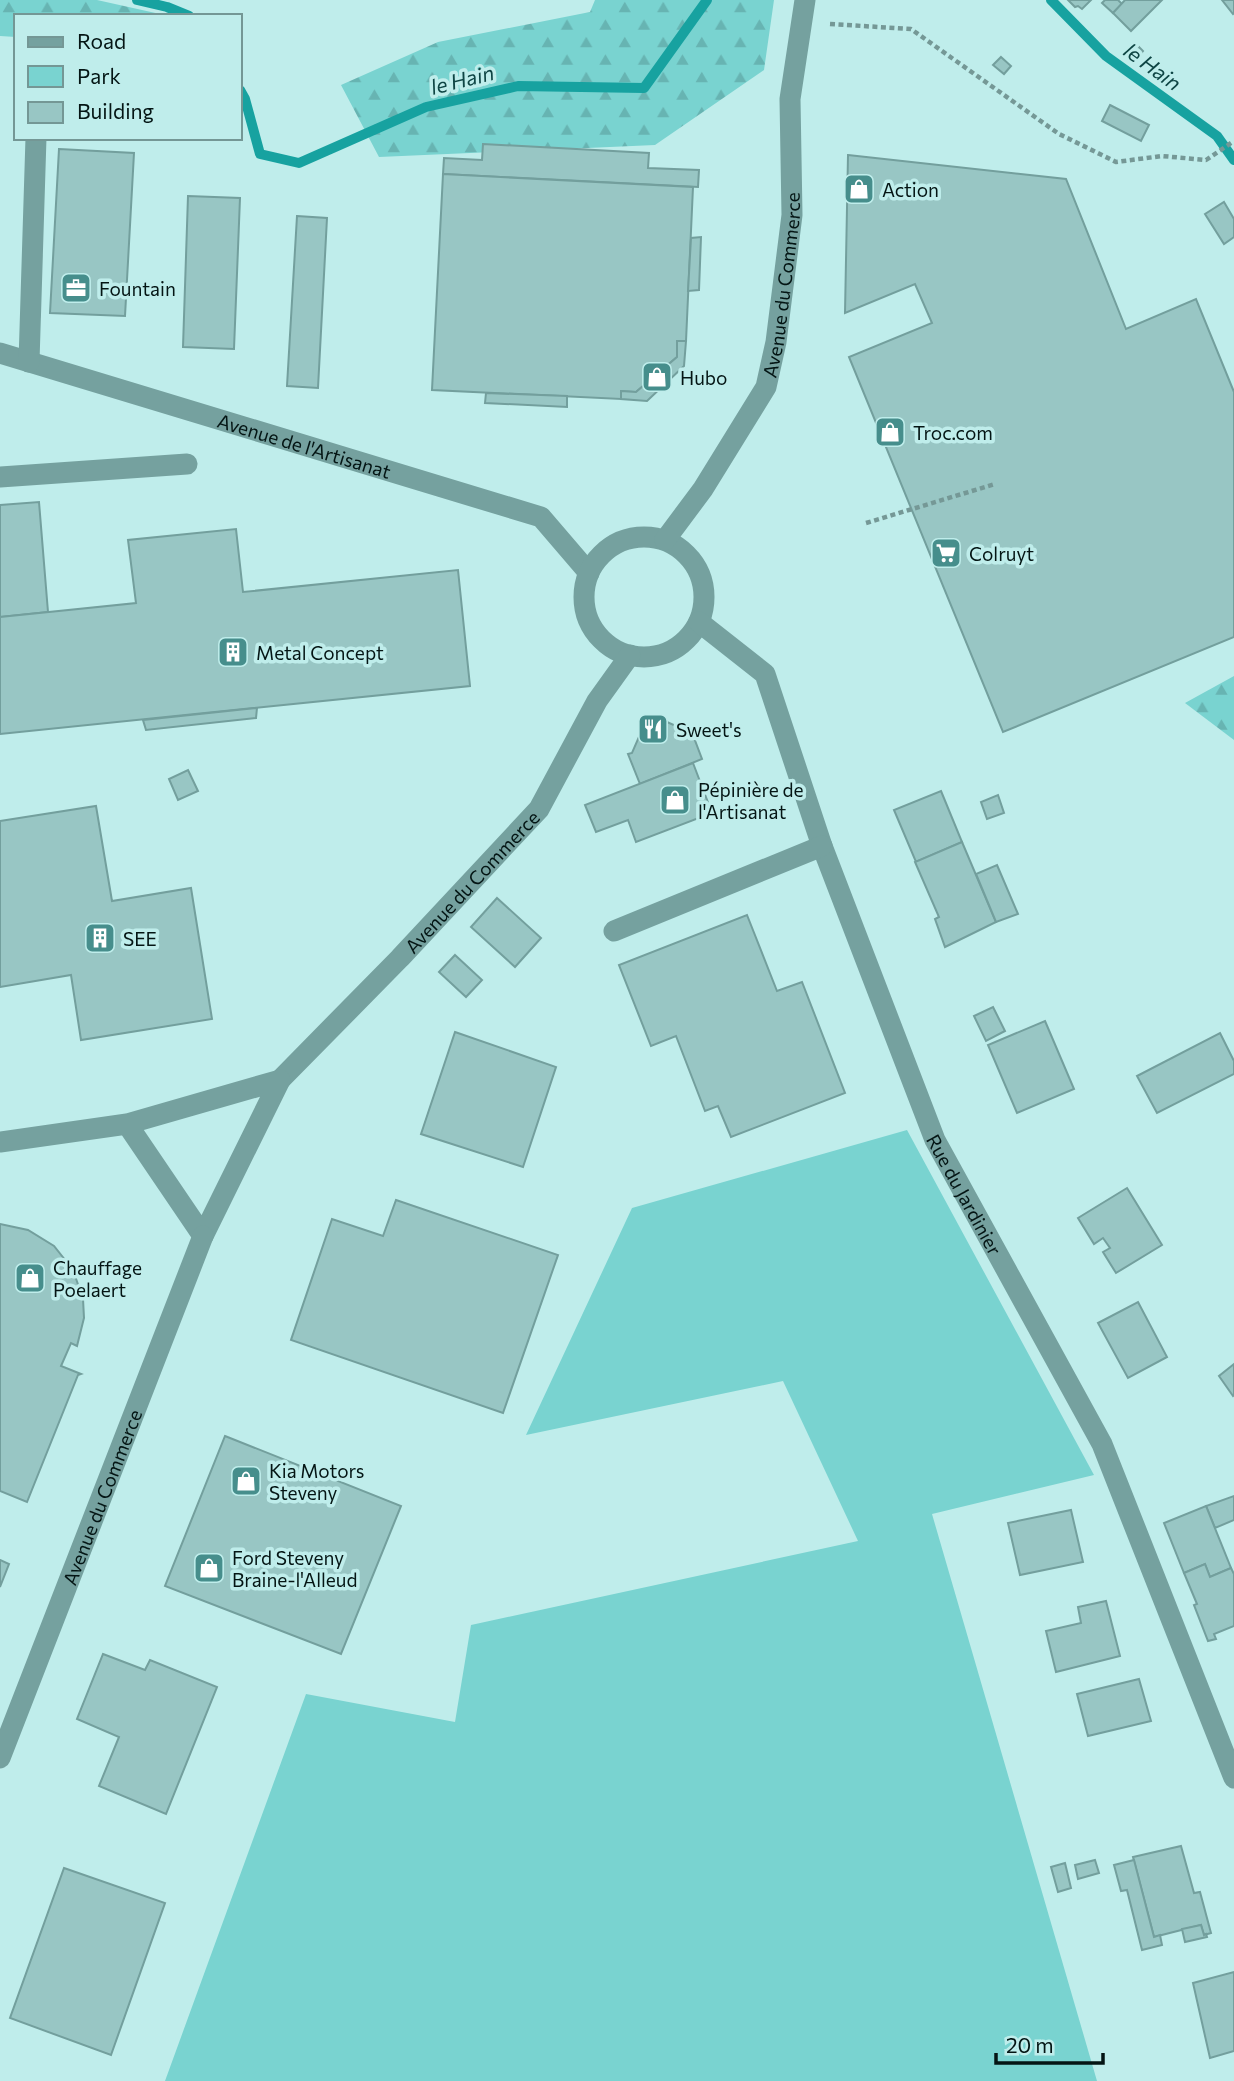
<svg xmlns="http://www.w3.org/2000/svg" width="1234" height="2081" font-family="Commissioner,sans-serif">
  <defs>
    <pattern id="forest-firs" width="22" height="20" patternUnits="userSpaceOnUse" patternTransform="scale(1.75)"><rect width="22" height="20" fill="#79d3d0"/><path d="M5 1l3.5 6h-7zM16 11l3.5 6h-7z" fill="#67b4b2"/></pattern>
  </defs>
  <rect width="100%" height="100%" fill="#bfedeb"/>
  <polygon fill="#79d3d0" points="907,1130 1094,1475 932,1514 1097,2081 165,2081 306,1694 455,1722 471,1625 858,1541 783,1381 526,1435 632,1208"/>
  <g fill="url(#forest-firs)">
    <polygon points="0,0 97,0 169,16 16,16 16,37 0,36"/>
    <polygon points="595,0 774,0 764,70 655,145 379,157 341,85 438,42 590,12"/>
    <polygon points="1234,676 1234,740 1185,703"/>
  </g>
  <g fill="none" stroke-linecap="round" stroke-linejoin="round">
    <g stroke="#17a2a0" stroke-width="10">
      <polyline points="137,0 167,7 189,16"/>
      <polyline points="1051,0 1106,56 1217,136 1234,160"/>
      <polyline points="240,90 245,99 260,154 299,163 426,107 518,86 644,88 707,0"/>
    </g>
  </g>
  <g fill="#98c6c4" stroke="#739f9d" stroke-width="2">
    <polygon points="1068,0 1091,0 1082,9 1078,6 1075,7"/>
    <polygon points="1105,0 1118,0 1122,4 1113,13 1102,3"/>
    <polygon points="1125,0 1162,0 1131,31 1113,13"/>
    <polygon points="1222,0 1234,0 1234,13 1233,14"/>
    <polygon points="1136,44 1143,51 1133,63 1125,55"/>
    <polygon points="1001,57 1011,66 1004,74 993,65"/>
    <polygon points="1110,105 1149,125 1141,141 1102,121"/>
    <polygon points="483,144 649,153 648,168 699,170 698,187 443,174 444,158 482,160"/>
    <polygon points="59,149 134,153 125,316 50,313"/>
    <polygon points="848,155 1066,179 1126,329 1196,299 1234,392 1234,637 1003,732 849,357 932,323 915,284 845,313"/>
    <polygon points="443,174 693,187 686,341 677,341 677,357 636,392 621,391 621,399 432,390"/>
    <polygon points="188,196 240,198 234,349 183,347"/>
    <polygon points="1224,202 1234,219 1234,237 1224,244 1205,214"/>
    <polygon points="297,216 327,218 318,388 287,386"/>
    <polygon points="701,237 699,290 688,291 691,238"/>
    <polygon points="677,341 686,341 684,366 647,401 621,399 621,391 636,392 677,357"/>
    <polygon points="486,393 567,396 567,407 485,403"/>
    <polygon points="39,502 48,612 0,617 0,505"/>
    <polygon points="236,529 243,592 458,570 470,686 0,734 0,617 136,603 128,540"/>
    <polygon points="257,708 256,718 146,730 143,720"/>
    <polygon points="658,718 687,731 691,730 702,759 640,784 628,754 632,753 645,723"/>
    <polygon points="693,763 712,813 636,842 628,820 596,832 585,805"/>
    <polygon points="188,770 198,791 178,800 169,779"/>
    <polygon points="941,791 962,842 916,862 894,810"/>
    <polygon points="998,795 1004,813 987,819 981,802"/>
    <polygon points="96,806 112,901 191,888 212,1019 81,1040 71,975 0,987 0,821"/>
    <polygon points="962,842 996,922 945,947 935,919 939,917 915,862"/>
    <polygon points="997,865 1018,914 996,922 976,874"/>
    <polygon points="497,898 541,938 515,967 471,927"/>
    <polygon points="747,915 777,991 802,982 845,1093 731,1137 718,1106 705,1111 676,1036 651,1046 619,965"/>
    <polygon points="455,955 482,980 466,997 439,972"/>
    <polygon points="993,1007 1005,1031 986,1041 974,1016"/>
    <polygon points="1045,1021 1074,1089 1017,1113 988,1045"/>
    <polygon points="455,1032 556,1067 523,1167 421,1134"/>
    <polygon points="1220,1033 1234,1061 1234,1074 1157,1113 1137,1076"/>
    <polygon points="1127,1188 1162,1245 1116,1273 1103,1252 1110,1248 1103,1238 1094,1244 1078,1218"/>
    <polygon points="396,1200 558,1255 503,1413 291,1340 332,1219 383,1236"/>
    <polygon points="0,1224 28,1230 54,1246 73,1270 83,1299 84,1318 77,1346 71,1343 61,1366 81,1374 78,1375 27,1502 0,1491"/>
    <polygon points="1138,1302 1167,1357 1128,1378 1098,1323"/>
    <polygon points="1234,1364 1234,1395 1233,1396 1219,1376"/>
    <polygon points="225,1436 401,1506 341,1654 165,1586"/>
    <polygon points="1234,1496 1234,1520 1215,1528 1206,1506"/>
    <polygon points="1206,1506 1231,1568 1210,1577 1205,1564 1184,1573 1164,1523"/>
    <polygon points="1071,1510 1083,1562 1020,1575 1008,1523"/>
    <polygon points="0,1560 9,1564 0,1587"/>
    <polygon points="1205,1564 1210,1577 1231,1568 1234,1574 1234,1626 1214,1634 1216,1639 1208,1641 1194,1605 1197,1604 1184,1573"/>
    <polygon points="1106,1601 1120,1656 1056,1672 1046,1631 1081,1623 1078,1607"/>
    <polygon points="103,1654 145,1670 150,1660 217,1687 166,1814 99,1786 119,1737 77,1719"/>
    <polygon points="1139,1679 1151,1721 1088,1736 1077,1694"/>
    <polygon points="1181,1846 1194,1893 1200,1892 1211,1933 1204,1935 1201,1925 1154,1937 1133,1857"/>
    <polygon points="1095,1860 1099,1873 1078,1879 1075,1865"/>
    <polygon points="1134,1860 1154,1937 1160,1935 1162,1945 1142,1950 1127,1890 1121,1891 1114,1865"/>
    <polygon points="1065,1863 1071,1888 1058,1892 1051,1867"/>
    <polygon points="64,1868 165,1903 111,2055 10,2018"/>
    <polygon points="1201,1925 1204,1935 1206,1934 1207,1937 1185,1942 1182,1929"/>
    <polygon points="1234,1972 1234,2051 1210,2058 1193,1983"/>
  </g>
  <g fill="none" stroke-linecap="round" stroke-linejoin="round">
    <g stroke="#759896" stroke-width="4.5" stroke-dasharray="5 3.5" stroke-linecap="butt">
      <polyline points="830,24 911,29 1059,134 1116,162 1162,156 1206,160 1234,141"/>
      <polyline points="866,523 995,484"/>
    </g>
    <g stroke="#75a19f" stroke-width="21">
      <path id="s1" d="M 0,353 L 541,517 L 589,573"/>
      <polyline points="29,362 36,138"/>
      <polyline points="0,477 187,464"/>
      <circle cx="644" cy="597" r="60"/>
      <path id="s2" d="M 665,540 L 703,489 L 766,387 L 776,342 L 792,215 L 790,99 L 805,0"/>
      <path id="s3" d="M 699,622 L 765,674 L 822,846 L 935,1140 L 1102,1444 L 1234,1778"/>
      <polyline points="614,931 822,846"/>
      <path id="s4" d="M 280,1080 L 400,958 L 539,809 L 597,701 L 630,655"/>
      <polyline points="0,1142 127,1124 280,1080 203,1236 127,1124"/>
      <path id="s5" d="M 0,1758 L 203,1236"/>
    </g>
  </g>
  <defs>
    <g id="shop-square" transform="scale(1.575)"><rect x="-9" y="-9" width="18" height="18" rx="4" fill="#468e8c" stroke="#bfedeb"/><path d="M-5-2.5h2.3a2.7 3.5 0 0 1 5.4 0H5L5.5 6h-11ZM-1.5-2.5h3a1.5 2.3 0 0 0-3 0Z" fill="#fff"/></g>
    <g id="office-square" transform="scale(1.575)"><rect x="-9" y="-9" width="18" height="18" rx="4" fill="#468e8c" stroke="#bfedeb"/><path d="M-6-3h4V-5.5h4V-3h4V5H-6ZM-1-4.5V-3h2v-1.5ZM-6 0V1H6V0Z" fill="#fff"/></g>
    <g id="supermarket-square" transform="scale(1.575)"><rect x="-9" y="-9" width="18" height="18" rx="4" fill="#468e8c" stroke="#bfedeb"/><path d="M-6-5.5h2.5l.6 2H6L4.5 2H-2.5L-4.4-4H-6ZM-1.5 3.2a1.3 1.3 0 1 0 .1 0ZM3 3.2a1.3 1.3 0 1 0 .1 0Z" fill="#fff"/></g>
    <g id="building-square" transform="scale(1.575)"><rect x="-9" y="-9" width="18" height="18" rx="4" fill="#468e8c" stroke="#bfedeb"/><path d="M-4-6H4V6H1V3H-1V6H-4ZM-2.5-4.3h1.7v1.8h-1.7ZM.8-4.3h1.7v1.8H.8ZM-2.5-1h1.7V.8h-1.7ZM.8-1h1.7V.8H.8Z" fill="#fff"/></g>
    <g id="restaurant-square" transform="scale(1.575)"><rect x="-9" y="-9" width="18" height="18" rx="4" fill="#468e8c" stroke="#bfedeb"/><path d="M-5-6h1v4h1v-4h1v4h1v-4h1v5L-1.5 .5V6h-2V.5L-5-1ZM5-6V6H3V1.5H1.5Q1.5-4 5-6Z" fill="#fff"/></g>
  </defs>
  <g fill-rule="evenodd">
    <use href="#shop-square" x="859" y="189"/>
    <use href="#office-square" x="76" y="288"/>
    <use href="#shop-square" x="657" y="377"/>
    <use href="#shop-square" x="890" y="432"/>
    <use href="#supermarket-square" x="946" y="553"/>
    <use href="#building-square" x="233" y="652"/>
    <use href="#restaurant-square" x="653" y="729"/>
    <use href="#shop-square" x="675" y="800"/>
    <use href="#building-square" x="100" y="938"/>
    <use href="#shop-square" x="30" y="1278"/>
    <use href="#shop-square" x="246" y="1481"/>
    <use href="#shop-square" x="209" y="1568"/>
  </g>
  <g text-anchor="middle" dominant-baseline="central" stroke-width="7" stroke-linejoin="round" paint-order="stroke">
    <g font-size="19" fill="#041514" stroke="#bfedeb" text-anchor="start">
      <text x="882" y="189">Action</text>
      <text x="99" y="288">Fountain</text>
      <text x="680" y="377">Hubo</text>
      <text x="913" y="432">Troc.com</text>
      <text x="969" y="553">Colruyt</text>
      <text x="256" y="652">Metal Concept</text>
      <text x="676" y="729">Sweet's</text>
      <text x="698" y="789">Pépinière de<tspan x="698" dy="22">l'Artisanat</tspan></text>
      <text x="123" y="938">SEE</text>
      <text x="53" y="1267">Chauffage<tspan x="53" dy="22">Poelaert</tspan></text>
      <text x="269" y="1470">Kia Motors<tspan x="269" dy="22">Steveny</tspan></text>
      <text x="232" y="1557">Ford Steveny<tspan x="232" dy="22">Braine-l'Alleud</tspan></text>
    </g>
    <g font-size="19" fill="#041514" stroke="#bfedeb">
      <text stroke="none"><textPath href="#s2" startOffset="287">Avenue du Commerce</textPath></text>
      <text stroke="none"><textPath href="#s1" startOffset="318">Avenue de l'Artisanat</textPath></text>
      <text stroke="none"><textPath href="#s4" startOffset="276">Avenue du Commerce</textPath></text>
      <text stroke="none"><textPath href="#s3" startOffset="642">Rue du Jardinier</textPath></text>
      <text stroke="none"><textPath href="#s5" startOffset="280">Avenue du Commerce</textPath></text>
    </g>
    <g font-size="21" font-style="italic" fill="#0e4544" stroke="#bfedeb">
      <text transform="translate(1153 66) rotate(36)">le Hain</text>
      <text transform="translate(462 79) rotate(-14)">le Hain</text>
    </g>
  </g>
  <rect x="14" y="14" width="228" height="126" fill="#bfedeb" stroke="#749795" stroke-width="2"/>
  <rect x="28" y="37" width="35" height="10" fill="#75a19f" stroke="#749795" stroke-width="2"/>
  <text x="77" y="49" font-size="21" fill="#041514">Road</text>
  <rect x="28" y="66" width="35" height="21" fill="#79d3d0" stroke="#749795" stroke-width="2"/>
  <text x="77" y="84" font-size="21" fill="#041514">Park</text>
  <rect x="28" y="102" width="35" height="21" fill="#98c6c4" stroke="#749795" stroke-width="2"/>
  <text x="77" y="119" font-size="21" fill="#041514">Building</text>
  <path d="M996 2053v10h107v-10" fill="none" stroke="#041514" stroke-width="3.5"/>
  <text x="1006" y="2053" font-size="21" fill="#041514" stroke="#bfedeb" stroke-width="5" paint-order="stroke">20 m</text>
</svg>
